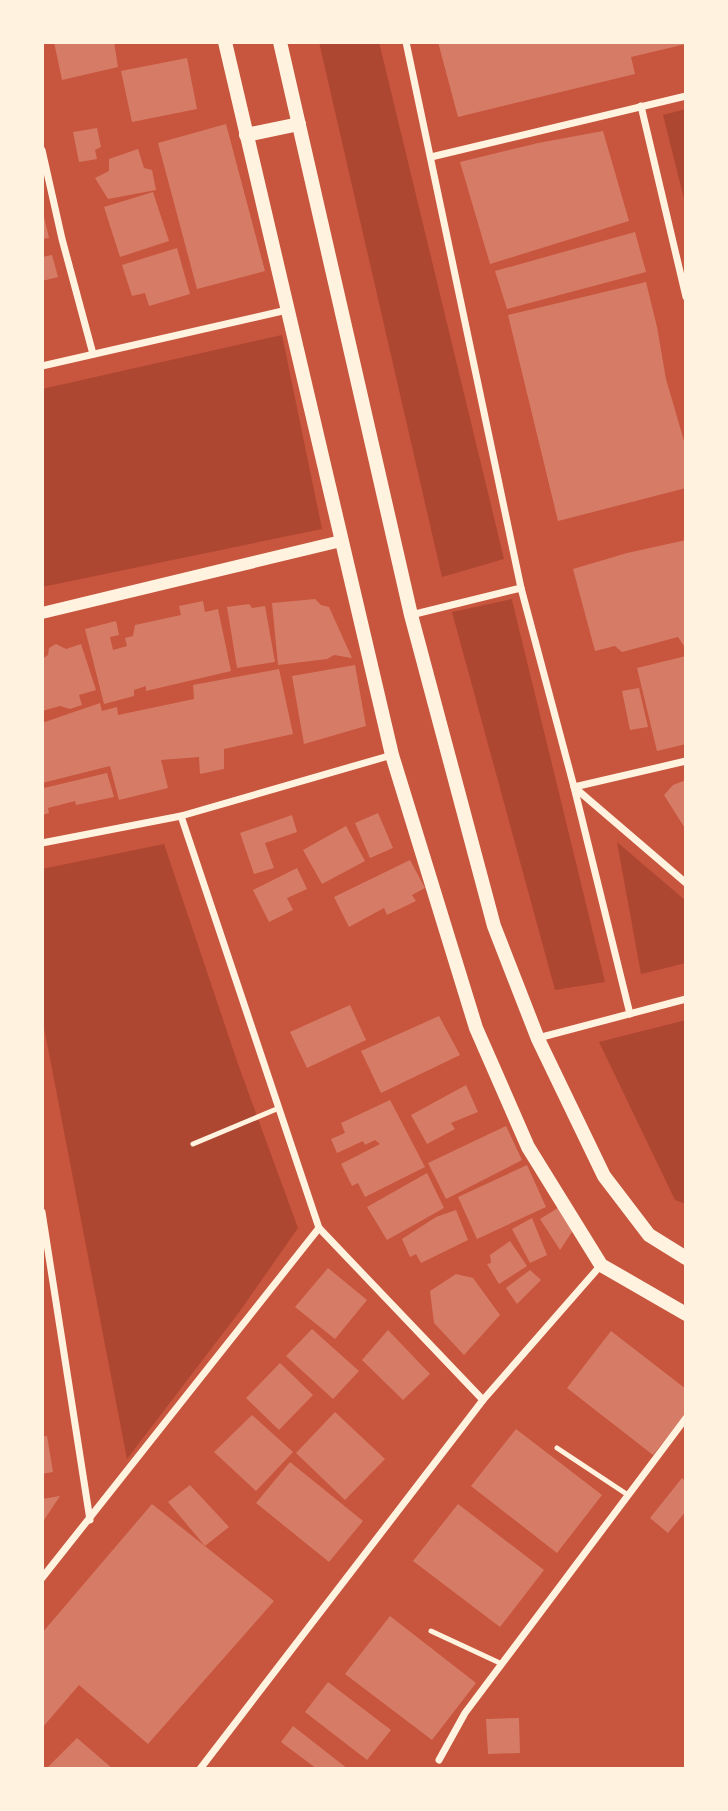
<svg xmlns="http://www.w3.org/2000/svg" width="728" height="1811" font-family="'Nunito Sans',sans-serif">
  <rect width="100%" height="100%" fill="#c8553d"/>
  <g fill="#ae4732">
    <polygon points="319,42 379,42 504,559 442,577"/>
    <polygon points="686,109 686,207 663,115"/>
    <polygon points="282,335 322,529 42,587 42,389"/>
    <polygon points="512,599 512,600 605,982 555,990 452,612"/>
    <polygon points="617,842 686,901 686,963 641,974"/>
    <polygon points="164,844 238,1064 298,1228 240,1311 127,1459 42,1017 42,869"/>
    <polygon points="686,1020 686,1204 675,1200 599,1042"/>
  </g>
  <g fill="#d67c66">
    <polygon points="54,42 114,42 118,67 62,80"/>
    <polygon points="438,42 686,42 686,44 631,57 635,74 458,117"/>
    <polygon points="187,58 197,109 132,122 121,71"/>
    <polygon points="226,124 265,271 197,289 158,143"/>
    <polygon points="97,128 101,147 95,150 97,159 79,162 73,132"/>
    <polygon points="603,131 629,221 490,264 460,162 538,143"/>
    <polygon points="138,149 144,168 152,170 156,190 108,199 95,178 109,171 109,159"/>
    <polygon points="153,192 169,241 120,257 104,207"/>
    <polygon points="42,208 49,238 42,239"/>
    <polygon points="635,232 646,272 507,309 495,271"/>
    <polygon points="177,248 190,294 149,306 145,293 132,296 122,265"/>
    <polygon points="52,255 58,277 42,281 42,257"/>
    <polygon points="646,282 657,327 666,379 686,448 686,488 558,521 508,315"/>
    <polygon points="686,540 686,649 678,637 622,652 615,646 595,651 573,569 627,553"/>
    <polygon points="315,599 321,605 329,607 352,658 334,655 327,659 278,665 272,603"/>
    <polygon points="203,601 205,612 218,609 231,671 146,691 146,686 134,690 134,696 104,704 85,629 116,621 119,635 110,637 113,650 127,646 125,638 133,636 135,625 181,615 179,606"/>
    <polygon points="249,604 252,608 265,606 275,662 237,668 227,607"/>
    <polygon points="56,644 66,649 81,644 96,690 79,695 82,705 70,709 60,706 42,711 42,659 48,655 49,648"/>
    <polygon points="686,656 686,744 657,751 637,668"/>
    <polygon points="355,665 366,726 304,744 292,676"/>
    <polygon points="279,669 293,734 224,749 224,769 200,774 199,757 161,760 168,788 119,800 110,766 42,783 42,723 100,703 102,711 117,707 118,715 194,699 193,685"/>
    <polygon points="639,688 648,727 630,730 622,691"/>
    <polygon points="107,773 114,797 76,805 75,801 48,808 49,813 42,815 44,788"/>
    <polygon points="686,780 686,830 664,795 673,785"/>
    <polygon points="378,813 393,848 370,858 355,823"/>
    <polygon points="292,815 297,832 265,843 274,868 254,874 240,833"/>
    <polygon points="346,826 365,861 322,884 303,850"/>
    <polygon points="410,860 425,888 412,895 416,901 387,915 384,908 349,927 334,897"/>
    <polygon points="297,868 307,889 287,898 293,910 269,922 253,890"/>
    <polygon points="350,1005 366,1040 307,1068 290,1032"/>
    <polygon points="439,1016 460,1055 381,1093 361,1051"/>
    <polygon points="466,1085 478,1112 451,1123 455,1129 427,1144 411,1115"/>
    <polygon points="390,1100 425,1167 365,1197 358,1183 352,1186 341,1164 380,1144 375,1140 365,1145 363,1141 337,1153 331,1139 345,1133 341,1123"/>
    <polygon points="506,1126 522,1160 446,1199 428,1163"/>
    <polygon points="527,1165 546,1207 477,1239 458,1197"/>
    <polygon points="427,1173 444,1208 387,1240 367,1207"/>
    <polygon points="561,1206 574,1229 560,1250 540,1219"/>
    <polygon points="456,1210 468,1240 421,1263 416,1254 410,1257 402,1239 436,1217"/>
    <polygon points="532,1218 547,1255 530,1263 512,1229"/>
    <polygon points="510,1241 527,1266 499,1284 487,1264 491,1263 490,1255"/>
    <polygon points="328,1268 367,1300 335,1339 295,1307"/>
    <polygon points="530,1270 541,1280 517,1304 506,1288"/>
    <polygon points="456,1274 473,1278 500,1315 464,1355 434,1323 430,1291"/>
    <polygon points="312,1329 359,1371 333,1399 286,1356"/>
    <polygon points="388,1330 430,1374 403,1400 362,1360"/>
    <polygon points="611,1331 686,1389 686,1413 653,1455 567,1388"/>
    <polygon points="280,1363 313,1395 279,1430 246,1398"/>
    <polygon points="335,1412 385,1459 345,1500 296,1453"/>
    <polygon points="252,1415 293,1452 256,1491 214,1452"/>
    <polygon points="516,1429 602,1495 557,1553 471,1486"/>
    <polygon points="47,1436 53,1472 42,1474 42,1437"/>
    <polygon points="290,1462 363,1521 329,1562 256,1503"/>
    <polygon points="682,1478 686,1482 686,1511 668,1533 650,1518"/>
    <polygon points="190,1485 229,1527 205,1546 168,1502"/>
    <polygon points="60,1496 42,1523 42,1499"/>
    <polygon points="152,1504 274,1601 148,1744 79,1685 42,1728 42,1633"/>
    <polygon points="458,1504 544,1570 500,1627 413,1561"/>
    <polygon points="390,1616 476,1683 432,1740 345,1674"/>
    <polygon points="328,1682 391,1730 367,1760 305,1712"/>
    <polygon points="519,1718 520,1753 488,1754 486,1719"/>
    <polygon points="293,1726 348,1769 317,1769 281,1742"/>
    <polygon points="77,1738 113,1769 46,1769"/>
  </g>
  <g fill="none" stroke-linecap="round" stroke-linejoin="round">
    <g stroke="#fff3e0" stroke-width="5">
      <polyline points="193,1144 279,1108"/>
      <polyline points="557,1448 628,1495"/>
      <polyline points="431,1631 502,1664"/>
    </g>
    <g stroke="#fff3e0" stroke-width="7">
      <polyline points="406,42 521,588 574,787 630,1014"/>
      <polyline points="641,106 686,297"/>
      <polyline points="42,150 62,239 93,354"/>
      <polyline points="431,157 686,96"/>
      <polyline points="42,366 287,310"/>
      <polyline points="411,615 521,588"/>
      <polyline points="686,761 574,787 686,883"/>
      <polyline points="181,816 319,1228 483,1400"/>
      <polyline points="42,843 181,816 392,755"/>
      <polyline points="538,1038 686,999"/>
      <polyline points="42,1212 90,1520"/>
      <polyline points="42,1578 319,1228"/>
      <polyline points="439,1760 465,1713 686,1418"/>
      <polyline points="200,1769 483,1400 601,1265"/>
    </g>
    <polyline stroke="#fff3e0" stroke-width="12" points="42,613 341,541"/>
    <g stroke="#fff3e0" stroke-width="14">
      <polyline points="225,42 392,755 476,1028 528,1147 601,1265 686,1314"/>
      <polyline points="280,42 411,615 494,926 538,1039 604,1176 649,1235 686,1258"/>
      <polyline points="246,135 299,124"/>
    </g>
  </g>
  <rect width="728" height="1811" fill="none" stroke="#fff3e0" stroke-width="88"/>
</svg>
